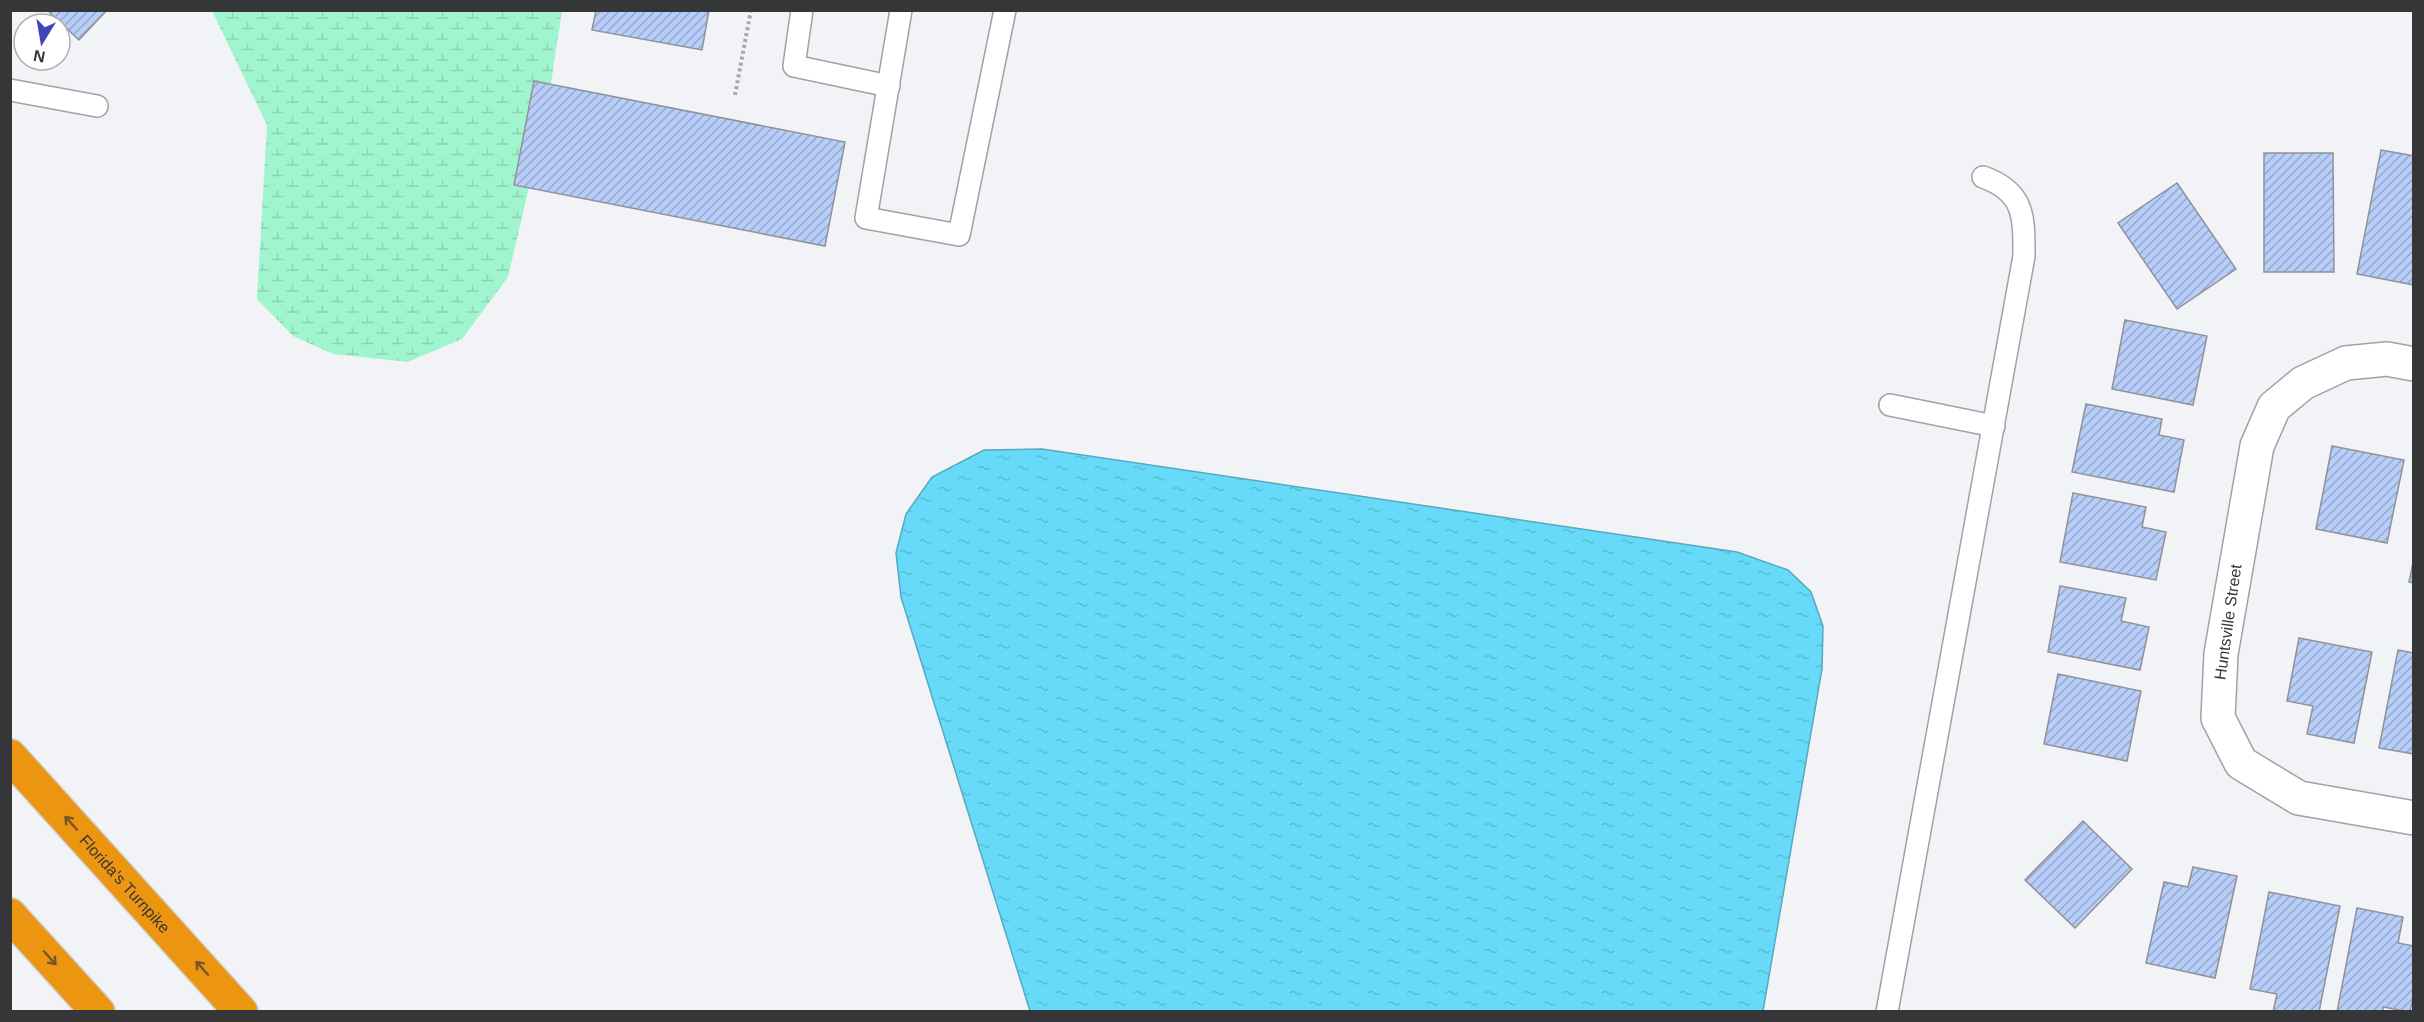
<svg xmlns="http://www.w3.org/2000/svg" width="2424" height="1022" font-family="Arial,sans-serif">
  <defs>
    <pattern id="wetland-marsh" width="20" height="14" patternUnits="userSpaceOnUse" patternTransform="scale(1.5)"><rect width="20" height="14" fill="#a1f5ce"/><path d="M1 5h8M5 5V1M11 12h8M15 12V8" fill="none" stroke="#8bd3b2"/></pattern>
    <pattern id="water-ripples" width="26" height="14" patternUnits="userSpaceOnUse" patternTransform="scale(1.5)"><rect width="26" height="14" fill="#66daf8"/><path d="M2 4q2-2 4 0t4 0M15 11q2-2 4 0t4 0" fill="none" stroke="#59bcd5"/></pattern>
    <pattern id="building-hatch" width="6" height="6" patternUnits="userSpaceOnUse" patternTransform="scale(1.5)"><rect width="6" height="6" fill="#b7cdfa"/><path d="M-1 1l2-2M0 6l6-6M5 7l2-2" fill="none" stroke="#96a7cb"/></pattern>
  </defs>
  <rect width="100%" height="100%" fill="#f1f3f7"/>
  <polygon fill="url(#wetland-marsh)" points="212,11 562,11 547,109 508,277 462,339 408,362 333,354 293,336 257,299 267,125"/>
  <polygon fill="url(#water-ripples)" stroke="#57a9be" stroke-width="1.5" points="1042,449 1737,552 1788,570 1811,592 1823,626 1822,669 1763,1011 1030,1011 901,597 896,553 906,514 932,477 984,450"/>
  <g fill="url(#building-hatch)" stroke="#909296" stroke-width="1.5">
    <polygon points="47,10 107,10 79,40"/>
    <polygon points="596,10 709,10 702,50 592,30"/>
    <polygon points="534,81 845,142 825,246 514,185"/>
    <polygon points="2381,150 2414,156 2414,285 2357,274"/>
    <polygon points="2264,153 2333,153 2334,272 2264,272"/>
    <polygon points="2177,183 2236,269 2177,309 2118,223"/>
    <polygon points="2125,320 2207,336 2193,405 2112,389"/>
    <polygon points="2086,404 2162,419 2159,435 2184,440 2174,492 2072,472"/>
    <polygon points="2332,446 2404,460 2387,543 2316,529"/>
    <polygon points="2073,493 2146,507 2142,527 2166,532 2156,580 2060,562"/>
    <polygon points="2414,558 2414,583 2409,582"/>
    <polygon points="2060,586 2126,598 2121,621 2149,627 2140,670 2048,652"/>
    <polygon points="2299,638 2372,652 2354,743 2307,734 2313,706 2287,701"/>
    <polygon points="2398,650 2414,653 2414,754 2379,748"/>
    <polygon points="2058,674 2141,691 2127,761 2044,744"/>
    <polygon points="2083,821 2132,869 2075,928 2025,880"/>
    <polygon points="2193,867 2237,876 2215,978 2146,963 2164,882 2188,887"/>
    <polygon points="2269,892 2340,906 2319,1012 2273,1012 2277,994 2250,989"/>
    <polygon points="2357,908 2403,917 2398,943 2414,946 2414,993 2410,1012 2383,1007 2383,1012 2337,1012"/>
  </g>
  <g fill="none" stroke-linecap="round" stroke-linejoin="round">
    <g stroke="#a0a2a6" stroke-width="24">
      <g id="lane">
        <polyline points="802,10 794,66 889,86"/>
        <polyline points="901,10 866,218 959,235 1005,10"/>
        <polyline points="10,90 97,106"/>
        <polyline points="1890,405 1994,426"/>
        <path d="M 1887,1012 L 2024,256 C 2024,217 2025,192 1983,177"/>
      </g>
    </g>
    <g stroke="#a0a2a6" stroke-width="36">
      <polyline id="street" points="2414,364 2387,359 2346,363 2303,383 2274,407 2257,446 2221,654 2218,718 2241,763 2299,798 2414,818"/>
    </g>
    <g stroke="#cfcfcf" stroke-width="36">
      <g id="highway">
        <path id="s1" d="M 10,756 L 241,1012"/>
        <polyline points="10,915 98,1012"/>
      </g>
    </g>
    <polyline stroke="#a7a8ab" stroke-width="4" stroke-dasharray="3 3" stroke-linecap="butt" points="735,95 751,10"/>
    <use href="#lane" stroke="#fff" stroke-width="21"/>
    <use href="#street" stroke="#fff" stroke-width="33"/>
    <use href="#highway" stroke="#ec9511" stroke-width="33"/>
  </g>
  <defs><path id="oneway-shaft" d="M-6 0H5M1.5-3L5.5 0L1.5 3" fill="none" stroke-width="1.6" stroke-linecap="round" stroke-linejoin="round" transform="scale(1.5)"/></defs>
  <g stroke="#75572a">
    <use href="#oneway-shaft" transform="translate(71 823) rotate(-132)"/>
    <use href="#oneway-shaft" transform="translate(50 958) rotate(48)"/>
    <use href="#oneway-shaft" transform="translate(202 968) rotate(-132)"/>
  </g>
  <g text-anchor="middle" dominant-baseline="central" stroke-width="4.5" stroke-linejoin="round" paint-order="stroke">
    <g font-size="16" fill="#353638" stroke="#fff">
      <text transform="translate(2228 622) rotate(-82)">Huntsville Street</text>
      <text stroke="none"><textPath href="#s1" startOffset="172">Florida's Turnpike</textPath></text>
    </g>
  </g>
  <rect width="2424" height="1022" fill="none" stroke="#353638" stroke-width="24"/>
  <g transform="translate(42 42) rotate(191)"><circle r="28" fill="#ffffff" stroke="#aeafaf" stroke-width="1.5"/>
  <path d="M0-4.5L10 22L0 15L-10 22Z" fill="#4046ba"/>
  <text y="-9" font-size="16" font-weight="bold" text-anchor="middle" fill="#353638">N</text>
  </g>
</svg>
